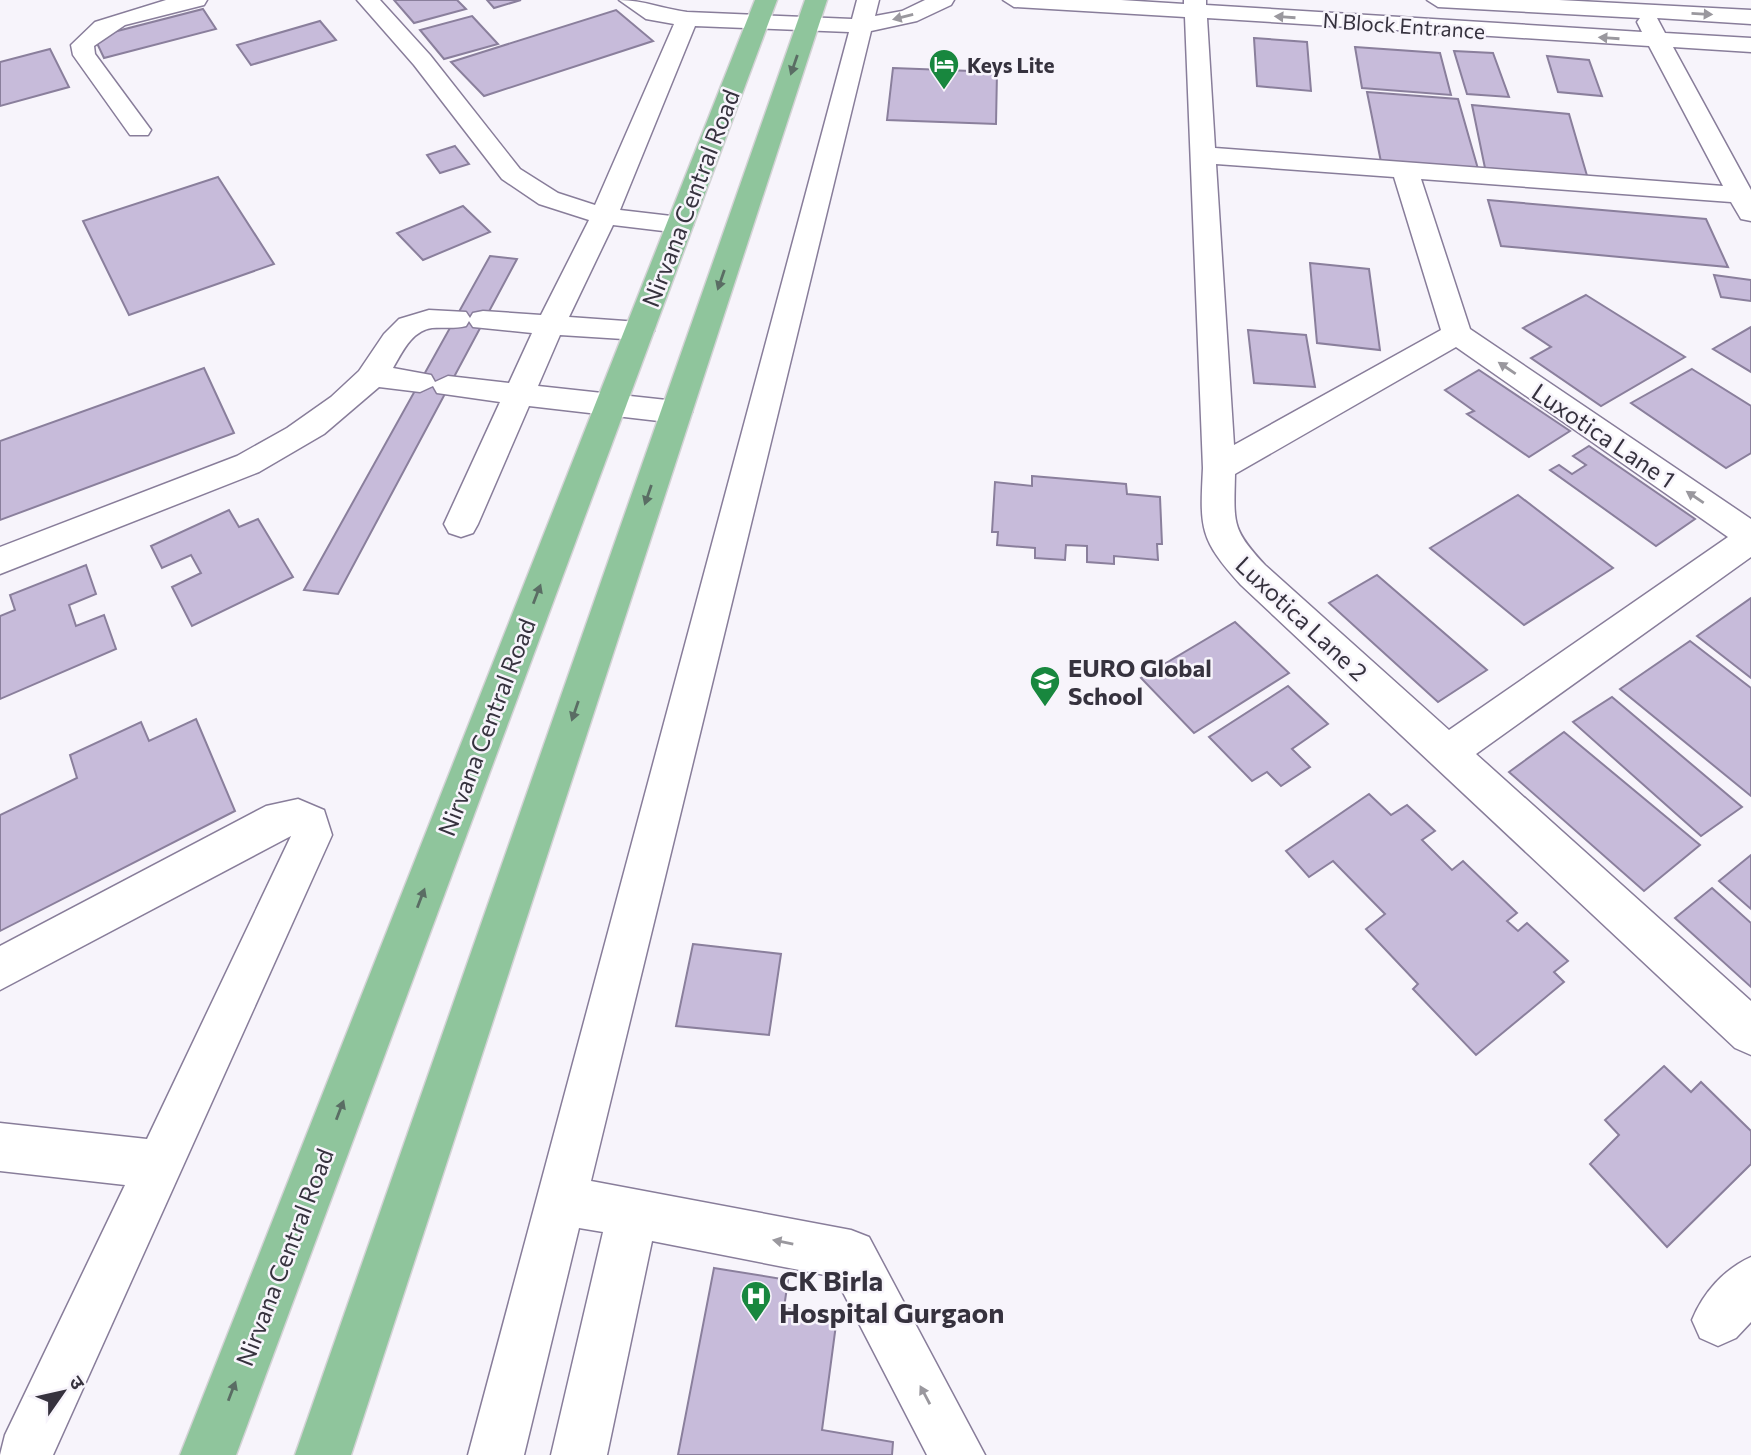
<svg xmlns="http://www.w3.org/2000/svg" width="1751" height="1455" font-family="Commissioner,'Noto Sans Devanagari',sans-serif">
  <rect width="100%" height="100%" fill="#f7f4fb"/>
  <g fill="#c7bbda" stroke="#8a7f9c" stroke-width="2">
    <polygon points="394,0 457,0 466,9 414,23"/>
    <polygon points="487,0 521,0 494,8"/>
    <polygon points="203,9 216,29 104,58 94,37"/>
    <polygon points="616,10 653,41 484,96 451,62"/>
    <polygon points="472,16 498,44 444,59 420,30"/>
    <polygon points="320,21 336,40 251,65 237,45"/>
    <polygon points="1254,38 1307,42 1311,91 1257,86"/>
    <polygon points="1355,47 1440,53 1451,95 1362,88"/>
    <polygon points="50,49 69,87 0,106 0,62"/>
    <polygon points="1454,51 1493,53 1509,97 1467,94"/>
    <polygon points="1547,56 1589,60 1602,96 1558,92"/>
    <polygon points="893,68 997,72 996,124 887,120"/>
    <polygon points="1367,92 1458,99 1478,169 1381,162"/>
    <polygon points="1472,105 1569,114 1588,179 1485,168"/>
    <polygon points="455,146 469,164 440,173 427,155"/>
    <polygon points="218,177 274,264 129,315 83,221"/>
    <polygon points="1488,200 1706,219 1728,267 1501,246"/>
    <polygon points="463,206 490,232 423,260 397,233"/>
    <polygon points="490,256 517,259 338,594 304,590"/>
    <polygon points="1310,263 1369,269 1380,350 1317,343"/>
    <polygon points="1714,275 1751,280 1751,301 1721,297"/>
    <polygon points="1586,295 1685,357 1601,406 1531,358 1551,347 1523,328"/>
    <polygon points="1751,327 1751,372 1713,349"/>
    <polygon points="1248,330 1306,335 1315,387 1254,383"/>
    <polygon points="204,368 234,433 0,520 0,441"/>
    <polygon points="1692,369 1751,406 1751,453 1726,468 1631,403"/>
    <polygon points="1479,370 1570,431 1529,457 1467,414 1474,411 1445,390"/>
    <polygon points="1589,446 1695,519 1656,546 1550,470 1559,465 1572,474 1586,465 1573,456"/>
    <polygon points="1032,476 1126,484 1127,494 1160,497 1162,544 1157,544 1158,560 1114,556 1114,564 1087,562 1087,546 1066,545 1065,560 1035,558 1035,548 997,545 998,532 992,532 995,482 1032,486"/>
    <polygon points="1518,495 1613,568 1524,625 1430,548"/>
    <polygon points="229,510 239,527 258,519 293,577 192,626 172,587 201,573 191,555 162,568 151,546"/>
    <polygon points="86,565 96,594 69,605 76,626 104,615 116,649 0,699 0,616 15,610 10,595"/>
    <polygon points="1377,575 1487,670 1438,702 1329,603"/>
    <polygon points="1751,598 1751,678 1697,636"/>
    <polygon points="1235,622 1289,673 1194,733 1141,678"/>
    <polygon points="1690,641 1751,688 1751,796 1620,689"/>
    <polygon points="1288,686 1328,724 1292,749 1310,767 1281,786 1267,772 1252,781 1209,737"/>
    <polygon points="1612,697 1742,807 1701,836 1573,722"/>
    <polygon points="196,719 235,811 0,931 0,815 77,778 70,755 141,722 149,741"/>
    <polygon points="1564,732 1700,845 1644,891 1509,772"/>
    <polygon points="1369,794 1391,815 1407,805 1435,831 1422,840 1452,870 1463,861 1517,913 1507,921 1518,931 1527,923 1568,961 1554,972 1564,982 1476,1055 1413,989 1418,984 1366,929 1385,914 1333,861 1309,877 1286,851"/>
    <polygon points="1751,855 1751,909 1719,881"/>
    <polygon points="1712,888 1751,923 1751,987 1675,918"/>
    <polygon points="693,944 781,954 769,1035 676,1026"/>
    <polygon points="1664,1066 1691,1092 1701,1082 1751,1131 1751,1164 1667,1247 1590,1164 1619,1135 1605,1120"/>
    <polygon points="714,1268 788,1280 784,1308 837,1317 822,1430 893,1442 892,1455 678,1455"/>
  </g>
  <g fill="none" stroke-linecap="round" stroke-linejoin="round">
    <g stroke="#887d9a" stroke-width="3">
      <g id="minor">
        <polygon points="166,0 207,0 204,5 125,25 94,46 95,54 151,130 148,135 130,135 73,55 71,45 95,22"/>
        <path d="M 357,0 L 380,0 L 430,55 L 520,169 L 558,193 L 595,205 L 674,24 L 646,19 L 619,0 C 644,0 663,9 687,12 L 852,19 L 857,0 L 879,0 L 875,16 L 902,11 L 925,0 L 954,0 L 951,5 L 917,21 L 871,31 L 591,1181 L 851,1230 L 869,1237 L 985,1455 L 927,1455 L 835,1277 L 652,1241 L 607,1455 L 551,1455 L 603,1232 L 579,1228 L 524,1455 L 468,1455 L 849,32 L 695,26 L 620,210 L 680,217 L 690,219 L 693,225 L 690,231 L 680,233 L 613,225 L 569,317 L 639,322 L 649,324 L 654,331 L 649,338 L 639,340 L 560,335 L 538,386 L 676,401 L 687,404 L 692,412 L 687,420 L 676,423 L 529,406 L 478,524 L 473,533 L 461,537 L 449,533 L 444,524 L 500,402 L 437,393 L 433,386 L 420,392 L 379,387 L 324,434 L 259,472 L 0,574 L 0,547 L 237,456 L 287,428 L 331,397 L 359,371 L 384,334 L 399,319 L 429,310 L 466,312 L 470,318 L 473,313 L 483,311 L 541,315 L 589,220 L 539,204 L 502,179 L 414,65 ZM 469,321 L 473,327 L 532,333 L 509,383 L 448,376 L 435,382 L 431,375 L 393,368 C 402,353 411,331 432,328 C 444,327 455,329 466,326 Z"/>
        <path d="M 1003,0 L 1121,0 L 1184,4 L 1184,0 L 1206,0 L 1206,5 L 1642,32 L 1637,22 L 1640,18 L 1438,7 L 1427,0 L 1559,0 L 1751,10 L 1751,24 L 1657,18 L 1665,33 L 1751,38 L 1751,52 L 1673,47 L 1751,190 L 1751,221 L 1741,219 L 1731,202 L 1421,179 L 1470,329 L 1751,519 L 1751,557 L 1476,754 L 1751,1001 L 1751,1055 L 1735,1048 L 1241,585 C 1199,539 1200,528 1203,468 L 1185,17 L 1014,7 ZM 1207,18 L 1649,46 L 1723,186 L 1215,148 ZM 1216,164 L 1394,177 L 1441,330 L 1234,445 ZM 1456,347 L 1728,537 L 1449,730 L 1265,565 C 1231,529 1234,523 1235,474 Z"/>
        <polygon points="298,799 324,810 332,835 53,1455 0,1455 5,1435 125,1185 0,1171 0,1123 147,1139 291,836 0,990 0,946 266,806"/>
        <path d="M 1751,1257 L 1751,1322 L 1736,1338 L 1718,1346 L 1700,1338 L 1692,1320 C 1703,1293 1724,1269 1751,1257 Z"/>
      </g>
    </g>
    <g stroke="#d3d2d5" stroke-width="3">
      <g id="major">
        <polygon points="755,0 777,0 236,1455 180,1455"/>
        <polygon points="805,0 827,0 351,1455 295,1455"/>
      </g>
    </g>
    <use href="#minor" fill="#fff" fill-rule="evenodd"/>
    <use href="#major" fill="#8fc59c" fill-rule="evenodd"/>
  </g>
  <defs><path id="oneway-solid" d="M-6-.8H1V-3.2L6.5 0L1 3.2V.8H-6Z" transform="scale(1.75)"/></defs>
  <g fill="#9a989e">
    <use href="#oneway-solid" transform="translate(1702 14) rotate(3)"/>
    <use href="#oneway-solid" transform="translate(903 17) rotate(166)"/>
    <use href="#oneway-solid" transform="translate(1285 17) rotate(-176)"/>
    <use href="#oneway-solid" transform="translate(1609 38) rotate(-176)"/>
    <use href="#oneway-solid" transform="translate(1507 368) rotate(-146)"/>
    <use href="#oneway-solid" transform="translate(1695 497) rotate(-146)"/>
    <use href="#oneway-solid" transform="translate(783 1242) rotate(-169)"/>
    <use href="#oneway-solid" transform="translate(925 1395) rotate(-118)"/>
  </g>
  <g fill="#5a6d64">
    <use href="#oneway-solid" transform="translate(794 65) rotate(109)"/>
    <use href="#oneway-solid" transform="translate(721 280) rotate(109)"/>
    <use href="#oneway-solid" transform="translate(648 495) rotate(109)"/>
    <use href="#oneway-solid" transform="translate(537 594) rotate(-69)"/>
    <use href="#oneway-solid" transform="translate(575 711) rotate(109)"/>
    <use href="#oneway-solid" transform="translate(421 898) rotate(-69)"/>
    <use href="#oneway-solid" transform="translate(340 1110) rotate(-69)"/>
    <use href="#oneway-solid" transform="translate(232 1391) rotate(-69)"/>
  </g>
  <defs>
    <g id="hotel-pin" transform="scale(1.575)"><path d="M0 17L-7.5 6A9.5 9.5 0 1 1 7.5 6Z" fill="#18873e" stroke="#f7f4fb"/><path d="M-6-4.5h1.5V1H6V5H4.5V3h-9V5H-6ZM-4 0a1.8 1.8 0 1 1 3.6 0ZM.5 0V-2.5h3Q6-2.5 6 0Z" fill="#fff"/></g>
    <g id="school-pin" transform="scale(1.575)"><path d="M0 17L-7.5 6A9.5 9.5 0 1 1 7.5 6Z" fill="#18873e" stroke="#f7f4fb"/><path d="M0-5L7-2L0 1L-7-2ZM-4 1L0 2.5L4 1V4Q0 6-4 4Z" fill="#fff"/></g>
    <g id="hospital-pin" transform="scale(1.575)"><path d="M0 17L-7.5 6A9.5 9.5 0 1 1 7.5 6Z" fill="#18873e" stroke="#f7f4fb"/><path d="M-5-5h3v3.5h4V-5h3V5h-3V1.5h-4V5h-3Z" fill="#fff"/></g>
  </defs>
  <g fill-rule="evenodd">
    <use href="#hotel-pin" x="944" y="64"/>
    <use href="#school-pin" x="1045" y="681"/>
    <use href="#hospital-pin" x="756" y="1296"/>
  </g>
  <g text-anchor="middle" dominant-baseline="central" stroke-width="5" stroke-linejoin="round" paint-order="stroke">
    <g font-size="21" fill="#36323e" stroke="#f7f4fb">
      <text transform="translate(1404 25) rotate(4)">N Block Entrance</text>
    </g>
    <g font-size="21" font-weight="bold" fill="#36323e" stroke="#f7f4fb" text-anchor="start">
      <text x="967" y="64">Keys Lite</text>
    </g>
    <g font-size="24" fill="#36323e" stroke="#f7f4fb">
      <text transform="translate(690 198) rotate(-69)">Nirvana Central Road</text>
      <text transform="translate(1604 435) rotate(34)">Luxotica Lane 1</text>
      <text transform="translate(1302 618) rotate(43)">Luxotica Lane 2</text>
      <text transform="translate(486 727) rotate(-69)">Nirvana Central Road</text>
      <text transform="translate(284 1257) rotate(-69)">Nirvana Central Road</text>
    </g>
    <g font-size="24" font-weight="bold" fill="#36323e" stroke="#f7f4fb" text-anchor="start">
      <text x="1068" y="667">EURO Global<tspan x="1068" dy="28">School</tspan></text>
    </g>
    <g font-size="28" font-weight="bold" fill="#36323e" stroke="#f7f4fb" text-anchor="start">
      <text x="779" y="1280">CK Birla<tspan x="779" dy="32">Hospital Gurgaon</tspan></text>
    </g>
  </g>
  <g transform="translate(63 1392) rotate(56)" stroke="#f7f4fb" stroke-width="5" paint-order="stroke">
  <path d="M0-5L12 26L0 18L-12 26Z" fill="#36323e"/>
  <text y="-10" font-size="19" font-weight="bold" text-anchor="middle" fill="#36323e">उ</text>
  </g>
</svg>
